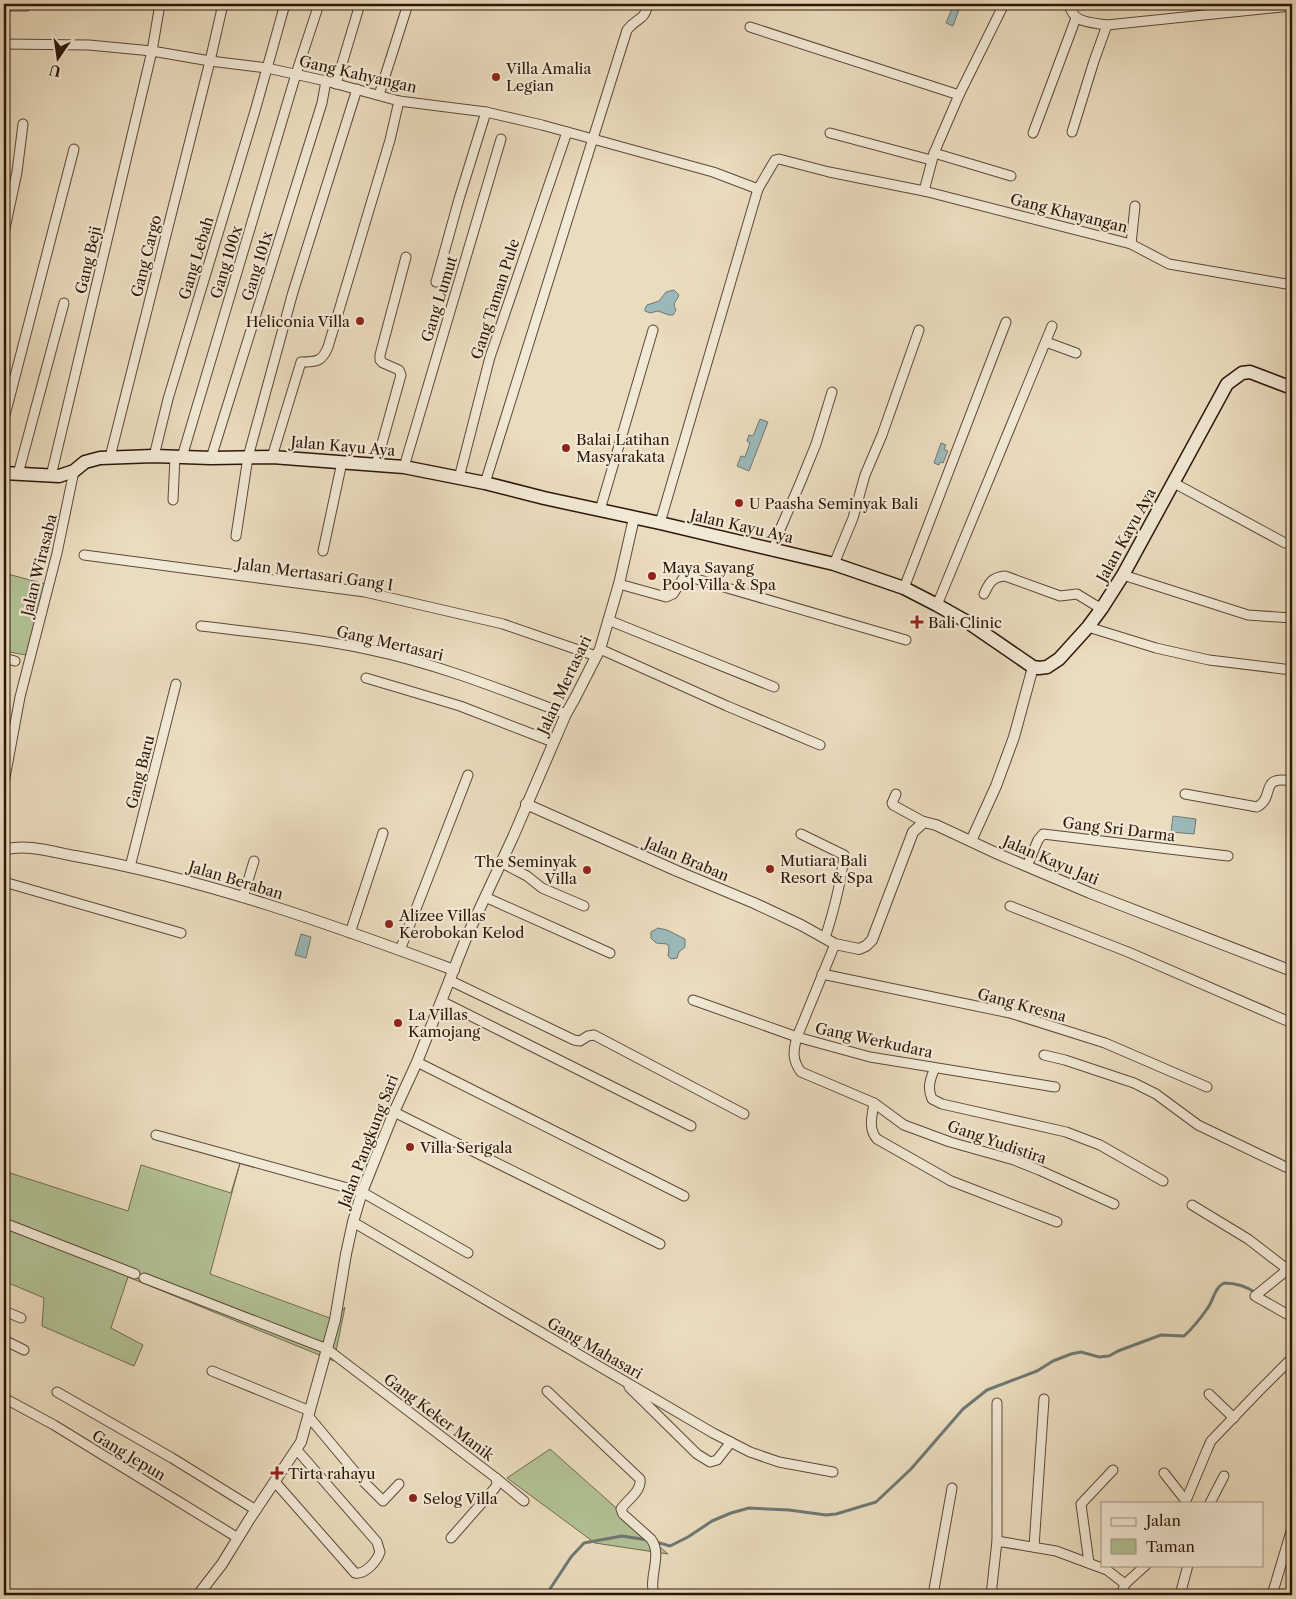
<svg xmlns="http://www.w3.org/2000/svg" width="1296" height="1599" font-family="'Libre Caslon Text',serif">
  <rect width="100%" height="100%" fill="#eadcbe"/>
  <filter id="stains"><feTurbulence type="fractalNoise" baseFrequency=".004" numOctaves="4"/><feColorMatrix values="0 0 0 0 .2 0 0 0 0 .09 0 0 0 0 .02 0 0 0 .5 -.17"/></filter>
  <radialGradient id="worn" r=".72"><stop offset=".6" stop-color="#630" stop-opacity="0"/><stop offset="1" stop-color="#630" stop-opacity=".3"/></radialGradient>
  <g fill="#b2c295" stroke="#706c4e">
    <polygon points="4,573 45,584 26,655 4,651"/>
    <polygon points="240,1163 210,1274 335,1320 345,1307 334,1361 128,1277 111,1328 143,1345 134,1366 42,1326 44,1298 4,1281 4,1171 128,1211 141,1165 231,1193"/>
    <polygon points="550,1449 668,1554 595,1543 507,1478"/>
  </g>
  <g fill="#9bb9bb" stroke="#6f7873">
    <polygon points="954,4 961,4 953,26 946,23"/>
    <path d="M 674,290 L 679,295 C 676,303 672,302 676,310 L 673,315 L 669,315 L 658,311 L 650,313 L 645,311 L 645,309 L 647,305 L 659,301 L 666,292 Z"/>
    <polygon points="760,419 768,422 749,471 737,466 741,456 745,457 750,443 747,441 749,435 753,436"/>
    <polygon points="941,443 946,445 944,449 948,451 943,463 940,462 939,465 934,463"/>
    <polygon points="1173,816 1196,819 1194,834 1171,832"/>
    <polygon points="658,928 667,930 685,939 685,947 679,952 677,958 671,959 668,956 669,947 667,944 656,943 651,938 651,932"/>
    <polygon points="301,934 311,937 306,958 295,955"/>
  </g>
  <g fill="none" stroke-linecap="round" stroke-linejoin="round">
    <g stroke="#6f7873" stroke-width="3">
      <path d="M 656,1542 L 670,1546 L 688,1537 L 712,1521 L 731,1513 L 749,1508 L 789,1510 L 826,1515 L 836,1514 L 876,1502 L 911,1469 L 963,1409 L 987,1390 L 1037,1371 L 1053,1361 L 1071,1354 L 1081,1352 L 1099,1357 L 1109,1356 L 1118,1351 L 1161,1335 L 1184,1336 C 1193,1328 1200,1319 1207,1309 C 1214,1300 1214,1288 1224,1283 C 1236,1283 1246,1286 1256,1293"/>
      <polyline points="476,1595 486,1592 513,1595"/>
      <polyline points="546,1595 571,1557 584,1543 622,1536 648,1540"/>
    </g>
    <g stroke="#5c4836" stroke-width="11">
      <g id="minor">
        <path d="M 1069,4 C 1073,24 1091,22 1107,25 L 1292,6"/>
        <polyline points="4,6 26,6"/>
        <polyline points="750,27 959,95"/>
        <polyline points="4,44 89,45 152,51 210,61 267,68 326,81 399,101 486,112 542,125 713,172 758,189"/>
        <polyline points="336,84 360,4"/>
        <polyline points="379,95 408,4"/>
        <polyline points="1072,132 1094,61 1107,25"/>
        <polyline points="830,133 931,160"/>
        <polyline points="1033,133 1076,18"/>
        <polyline points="934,153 1011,176"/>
        <polyline points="924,191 934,153 959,95 1004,4"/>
        <polyline points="4,233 17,172 23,124"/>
        <polyline points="1131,244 1135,206"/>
        <polyline points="436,282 459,199 486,112"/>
        <polyline points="1046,342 1076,353"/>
        <polyline points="4,419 74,149"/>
        <polyline points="154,456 168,399 255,111 285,4"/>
        <polyline points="110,457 210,61 223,4"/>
        <polyline points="182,457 296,74 319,4"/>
        <path d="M 272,457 L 301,362 C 316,362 322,362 328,347 L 390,140 L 399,101"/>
        <polyline points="211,458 322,103 326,81"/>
        <polyline points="376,465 401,375 399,370 383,363 380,360 380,355 406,257"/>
        <polyline points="404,467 501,139"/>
        <polyline points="18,474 64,303"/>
        <polyline points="51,476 152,51 160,4"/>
        <polyline points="459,478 490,357 567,132"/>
        <path d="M 485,483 L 627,30 C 637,17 644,22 648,4"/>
        <polyline points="1174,483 1285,543"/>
        <polyline points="173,500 175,456"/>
        <polyline points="600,510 653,330"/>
        <polyline points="660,523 758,189 775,160 779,159 829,172 924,191 1131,244 1169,264 1292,285"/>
        <polyline points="236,536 248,457 293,292 357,89"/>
        <polyline points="323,551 342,462"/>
        <polyline points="773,551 779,532 801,481 816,444 832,392"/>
        <polyline points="84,555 365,592 503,624 596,656"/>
        <polyline points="834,564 853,518 865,475 882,435 919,330"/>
        <polyline points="1123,575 1248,615 1292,618"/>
        <polyline points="619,584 666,597 673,594 684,577 693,578 906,640"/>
        <polyline points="904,588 1006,322"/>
        <path d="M 984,594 C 989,583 992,577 1005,576 L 1060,596 L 1077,594 L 1095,605 L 1102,608"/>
        <polyline points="937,605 1052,326"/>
        <polyline points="608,620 774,687"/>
        <path d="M 201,626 C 258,633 315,638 371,650 C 438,664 502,690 566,714"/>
        <polyline points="1088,627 1156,648 1209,660 1292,670"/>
        <polyline points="600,649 727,706 820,745"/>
        <polyline points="4,658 15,661"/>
        <polyline points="366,678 460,706 553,742"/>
        <polyline points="4,783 20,697 57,553 74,471"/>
        <polyline points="896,794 892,803 893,805 924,822"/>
        <path d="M 1185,794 L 1257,807 C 1276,797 1258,775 1292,781"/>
        <path d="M 801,834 L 844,855 C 841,884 834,910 825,938"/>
        <polyline points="502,863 527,876 542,888 584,906"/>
        <polyline points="1027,866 1038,840 1043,834 1228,856"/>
        <polyline points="130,867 176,684"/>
        <polyline points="4,882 181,933"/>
        <polyline points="243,897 254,861"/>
        <polyline points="485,897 610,953"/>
        <polyline points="1010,906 1128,952 1292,1023"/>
        <polyline points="350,933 383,833"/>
        <path d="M 835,944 L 797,1037 C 793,1051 792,1060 801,1072 L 874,1103 L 904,1125 L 950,1142 L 1014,1160 L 1039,1170 L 1114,1204"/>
        <polyline points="400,950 468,775"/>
        <polyline points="822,974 1010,1013 1105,1043 1207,1087"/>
        <polyline points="449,980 574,1040 580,1041 588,1036 594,1035 744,1114"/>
        <polyline points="693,1000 797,1037 870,1057 1055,1087"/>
        <polyline points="441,1001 691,1126"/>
        <polyline points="1044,1055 1065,1060 1134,1083 1156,1094 1198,1125 1292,1170"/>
        <polyline points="417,1062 684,1196"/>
        <path d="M 935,1068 C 930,1079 927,1088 932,1099 L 942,1104 L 1066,1132 L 1100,1145 L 1163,1181"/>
        <path d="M 874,1103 C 872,1116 868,1129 877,1139 L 951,1181 L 1057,1222"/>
        <polyline points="394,1112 660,1244"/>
        <polyline points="156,1135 362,1192 468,1253"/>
        <polyline points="1192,1205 1248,1239 1287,1269"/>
        <polyline points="353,1222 713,1433 750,1452 779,1462 833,1472"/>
        <polyline points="4,1223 135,1274"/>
        <polyline points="1292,1266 1255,1296 1292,1317"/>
        <polyline points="144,1278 327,1349 496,1478 497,1484 495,1488 451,1538"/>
        <polyline points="4,1311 21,1318"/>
        <polyline points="4,1340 24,1350"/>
        <polyline points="212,1371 310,1411"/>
        <polyline points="629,1387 697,1454 710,1462 717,1460 731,1442"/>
        <path d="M 547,1391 L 640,1479 C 642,1491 627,1500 621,1509 L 623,1514 L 651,1539 C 663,1555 648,1577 654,1595"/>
        <polyline points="57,1392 172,1458 256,1510"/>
        <polyline points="1209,1394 1234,1418"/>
        <polyline points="4,1398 54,1425 238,1538"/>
        <polyline points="309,1417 360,1478 383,1501 399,1484"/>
        <polyline points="1164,1473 1186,1501"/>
        <polyline points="496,1478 524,1501"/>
        <path d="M 275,1482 L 355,1573 C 365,1575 377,1561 380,1552 L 377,1542 L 297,1450"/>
        <polyline points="1185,1503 1207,1450 1211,1441 1259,1391 1292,1358"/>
        <polyline points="1210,1503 1224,1476"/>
        <polyline points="997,1541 997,1403"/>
        <polyline points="1034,1547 1044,1399"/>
        <polyline points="1089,1563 1081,1504 1113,1470"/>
        <polyline points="933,1595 952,1488"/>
        <polyline points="991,1595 997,1541 1056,1551 1107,1570 1125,1584"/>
        <polyline points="1121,1595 1125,1584 1146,1565"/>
        <polyline points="1180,1595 1188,1565"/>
        <polyline points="1272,1595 1292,1528"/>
      </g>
    </g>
    <g stroke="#5c4836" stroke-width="12">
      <g id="tertiary">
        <polyline points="526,804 677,871 754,903 801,925 835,944 859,949 866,946 872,940 913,832 924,822 936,825 998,854 1090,893 1292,971"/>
        <polyline points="971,841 996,786 1014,737 1033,667"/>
        <path d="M 4,850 C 26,843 53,852 75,856 C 205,879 330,924 454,970"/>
        <polyline points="198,1595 222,1564 249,1520 301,1442 335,1320 346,1254 353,1222 362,1192 394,1112 417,1062 467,936 513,837 566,714 575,698 600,649 619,584 634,518"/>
      </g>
    </g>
    <g stroke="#2d1708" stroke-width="15">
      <polyline id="secondary" points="4,473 59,476 74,471 85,462 100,458 154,456 211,458 272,457 404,467 485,483 544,498 660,523 834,564 904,588 937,605 969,623 1033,667 1039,668 1047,667 1059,659 1088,627 1102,608 1123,575 1227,384 1242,373 1250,372 1292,388"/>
    </g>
    <use href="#minor" stroke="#f1e8d5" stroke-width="9"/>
    <use href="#tertiary" stroke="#f1e8d5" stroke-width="10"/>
    <use href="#secondary" stroke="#f1e8d5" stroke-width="12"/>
  </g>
  <g fill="#8f2418" stroke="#f1e8d5" stroke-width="2">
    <circle cx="496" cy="77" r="5"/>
    <circle cx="360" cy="321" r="5"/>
    <circle cx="566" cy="448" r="5"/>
    <circle cx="739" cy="503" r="5"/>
    <circle cx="652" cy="576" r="5"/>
    <path d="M914.5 614.5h5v5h5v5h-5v5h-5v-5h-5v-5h5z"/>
    <circle cx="770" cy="869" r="5"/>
    <circle cx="587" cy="870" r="5"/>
    <circle cx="389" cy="924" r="5"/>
    <circle cx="398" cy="1023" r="5"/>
    <circle cx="410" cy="1147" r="5"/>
    <path d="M274.5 1465.5h5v5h5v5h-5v5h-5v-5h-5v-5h5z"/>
    <circle cx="413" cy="1498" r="5"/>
  </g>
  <g text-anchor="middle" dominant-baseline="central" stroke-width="4.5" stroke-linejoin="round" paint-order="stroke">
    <g font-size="15" fill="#2d1708" stroke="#f1e8d5" text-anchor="start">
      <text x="506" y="68">Villa Amalia<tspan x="506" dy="17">Legian</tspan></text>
      <text x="350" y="321" text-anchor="end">Heliconia Villa</text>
      <text x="576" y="439">Balai Latihan<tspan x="576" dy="17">Masyarakata</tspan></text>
      <text x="749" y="503">U Paasha Seminyak Bali</text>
      <text x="662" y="567">Maya Sayang<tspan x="662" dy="17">Pool Villa &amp; Spa</tspan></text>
      <text x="928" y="622">Bali Clinic</text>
      <text x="780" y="860">Mutiara Bali<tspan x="780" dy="17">Resort &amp; Spa</tspan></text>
      <text x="577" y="861" text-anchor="end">The Seminyak<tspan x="577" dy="17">Villa</tspan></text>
      <text x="399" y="915">Alizee Villas<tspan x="399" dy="17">Kerobokan Kelod</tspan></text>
      <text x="408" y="1014">La Villas<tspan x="408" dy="17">Kamojang</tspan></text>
      <text x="420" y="1147">Villa Serigala</text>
      <text x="288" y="1473">Tirta rahayu</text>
      <text x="423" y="1498">Selog Villa</text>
    </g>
    <g font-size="15" fill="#2d1708" stroke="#f1e8d5">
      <text transform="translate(358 74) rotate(13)">Gang Kahyangan</text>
      <text transform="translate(1069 213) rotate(14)">Gang Khayangan</text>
      <text transform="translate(146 256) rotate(-76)">Gang Cargo</text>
      <text transform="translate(196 258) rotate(-73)">Gang Lebah</text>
      <text transform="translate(88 260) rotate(-77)">Gang Beji</text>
      <text transform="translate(226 262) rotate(-73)">Gang 100x</text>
      <text transform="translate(257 266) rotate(-73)">Gang 101x</text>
      <text transform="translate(439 299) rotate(-73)">Gang Lumut</text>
      <text transform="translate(495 299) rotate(-72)">Gang Taman Pule</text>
      <text transform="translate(343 446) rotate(5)">Jalan Kayu Aya</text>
      <text transform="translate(742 526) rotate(13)">Jalan Kayu Aya</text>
      <text transform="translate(1126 535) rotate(-61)">Jalan Kayu Aya</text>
      <text transform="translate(39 565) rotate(-76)">Jalan Wirasaba</text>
      <text transform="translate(315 574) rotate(8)">Jalan Mertasari Gang I</text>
      <text transform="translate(390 643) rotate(13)">Gang Mertasari</text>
      <text transform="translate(564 685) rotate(-65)">Jalan Mertasari</text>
      <text transform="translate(140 772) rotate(-76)">Gang Baru</text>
      <text transform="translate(1119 829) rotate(7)">Gang Sri Darma</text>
      <text transform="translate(687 859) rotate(23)">Jalan Braban</text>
      <text transform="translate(1051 860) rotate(23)">Jalan Kayu Jati</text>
      <text transform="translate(236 880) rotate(17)">Jalan Beraban</text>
      <text transform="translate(1022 1005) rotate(15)">Gang Kresna</text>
      <text transform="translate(874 1040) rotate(12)">Gang Werkudara</text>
      <text transform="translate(368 1141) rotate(-69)">Jalan Pangkung Sari</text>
      <text transform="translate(997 1142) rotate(19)">Gang Yudistira</text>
      <text transform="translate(595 1348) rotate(30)">Gang Mahasari</text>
      <text transform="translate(439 1417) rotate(37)">Gang Keker Manik</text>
      <text transform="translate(129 1455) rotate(31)">Gang Jepun</text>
    </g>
  </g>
  <rect width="1296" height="1599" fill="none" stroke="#eadcbe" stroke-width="20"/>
  <rect x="5" y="5" width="1286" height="1589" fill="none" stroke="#2d1708" stroke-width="2.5"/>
  <rect x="10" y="10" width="1276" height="1579" fill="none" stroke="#2d1708"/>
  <rect x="1101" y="1502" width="162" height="65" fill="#f1e8d5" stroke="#a39483"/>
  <rect x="1111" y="1518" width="25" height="8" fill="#f1e8d5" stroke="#a39483"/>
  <text x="1146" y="1526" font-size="15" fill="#2d1708">Jalan</text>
  <rect x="1111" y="1539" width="25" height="15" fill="#b2c295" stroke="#a39483"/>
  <text x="1146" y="1552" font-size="15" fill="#2d1708">Taman</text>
  <g transform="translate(58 58) rotate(193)" stroke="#f1e8d5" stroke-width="4" paint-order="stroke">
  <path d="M0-4L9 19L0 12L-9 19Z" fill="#2d1708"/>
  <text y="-8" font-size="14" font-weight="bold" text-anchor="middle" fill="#2d1708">U</text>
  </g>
  <rect width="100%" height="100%" filter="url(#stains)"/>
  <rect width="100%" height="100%" fill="url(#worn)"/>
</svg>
